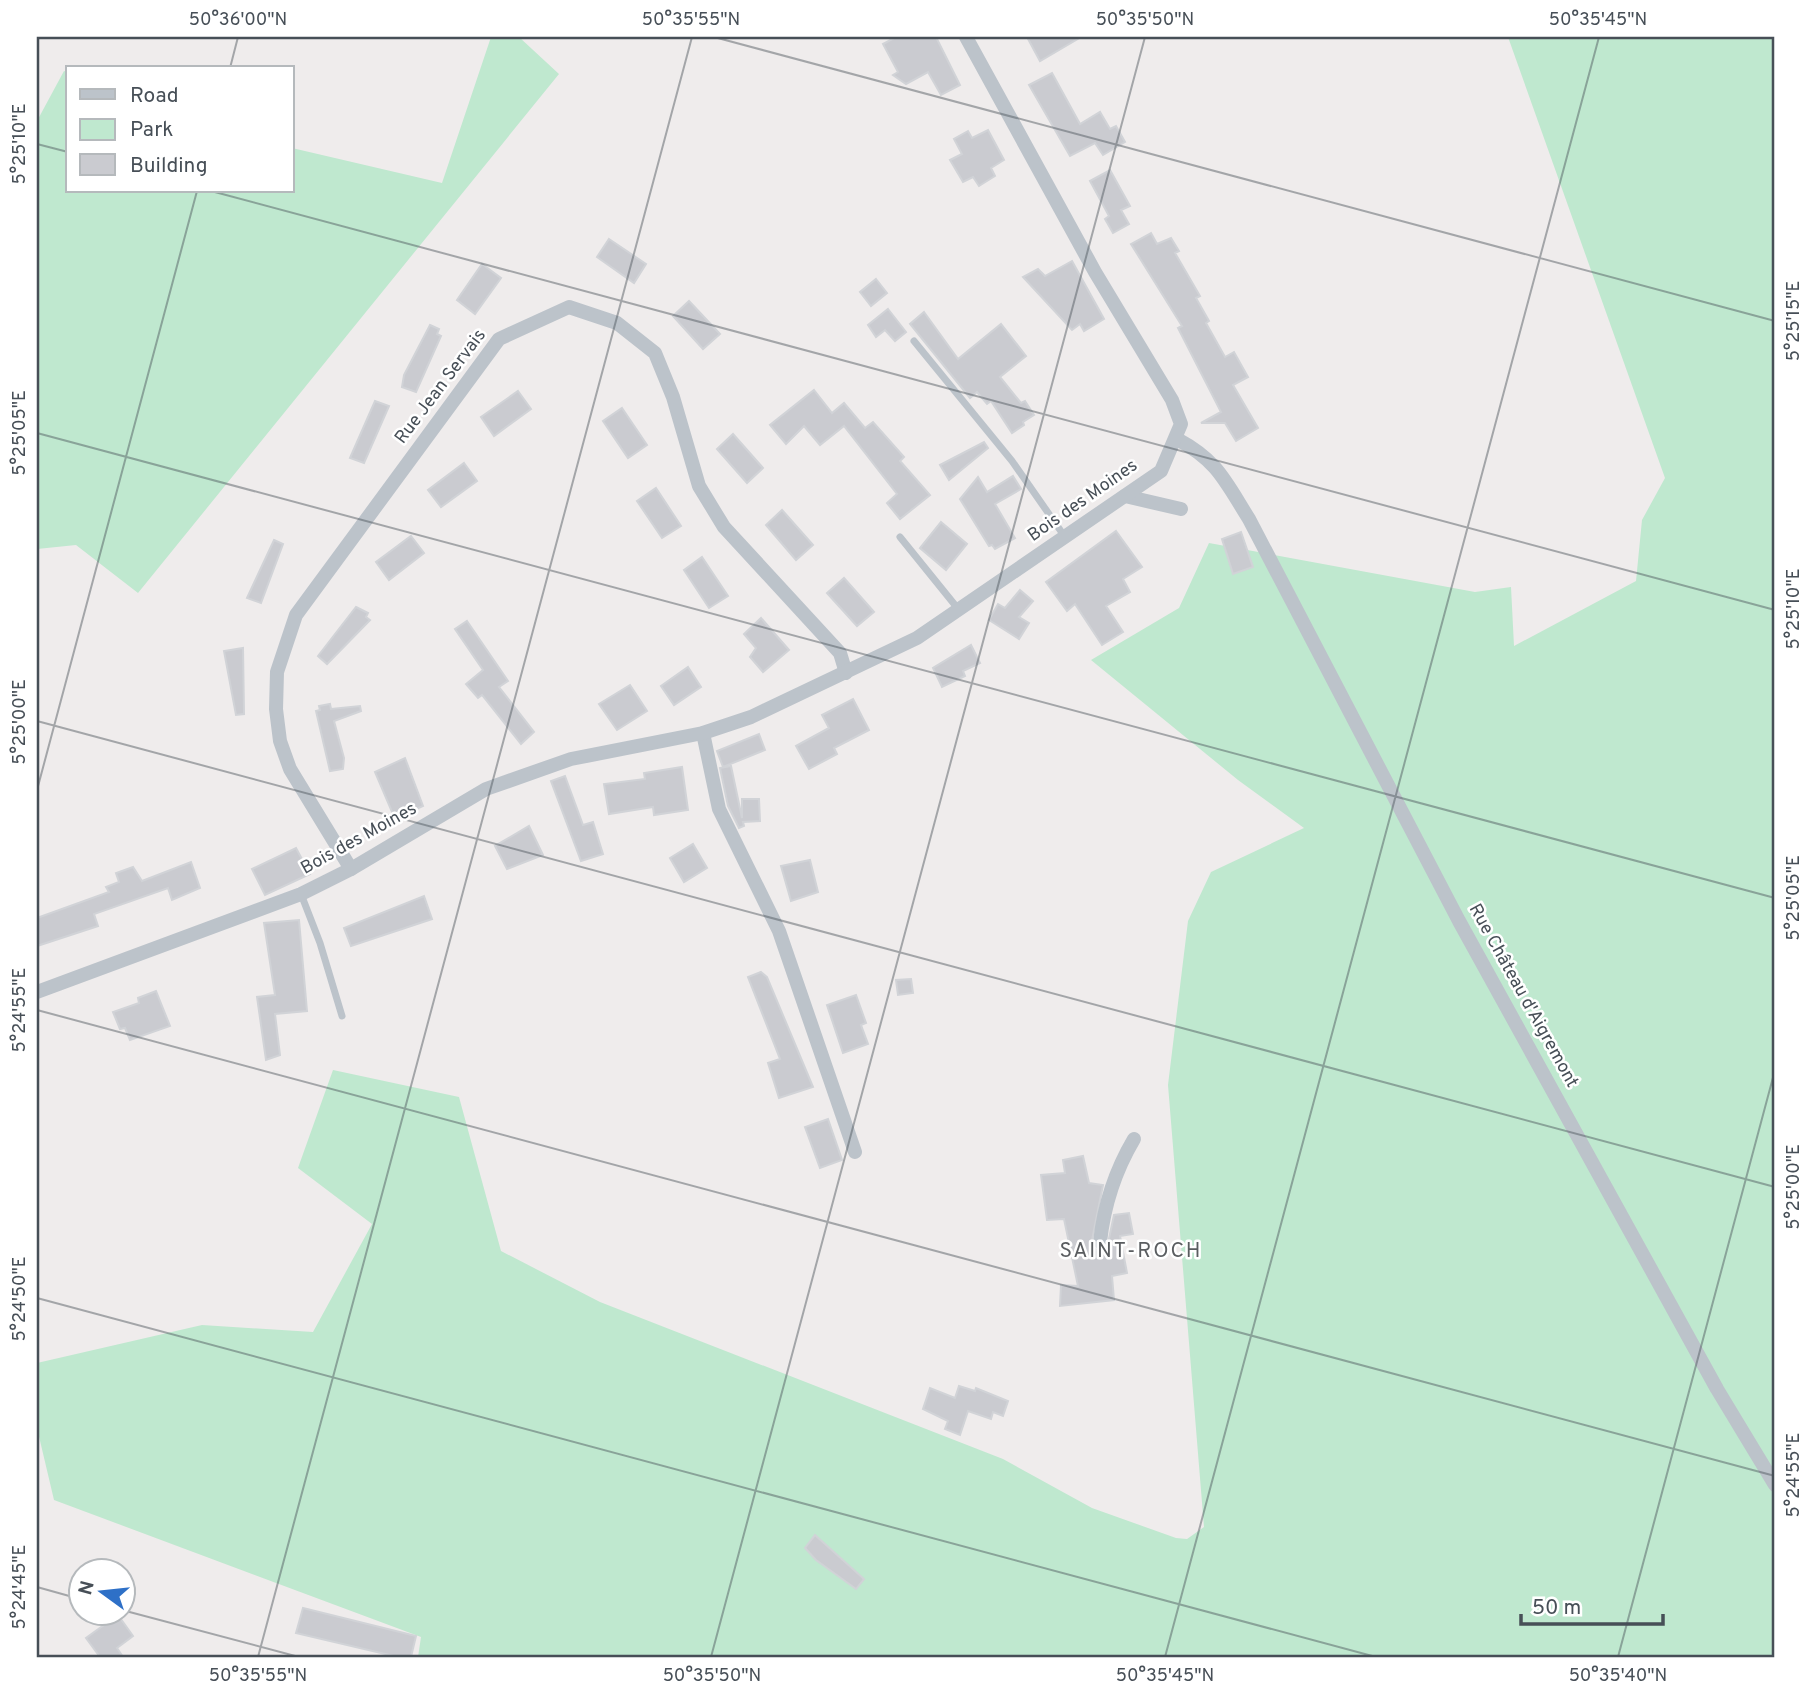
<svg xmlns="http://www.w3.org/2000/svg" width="1812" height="1694" font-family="Overpass,sans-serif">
  <rect width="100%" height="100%" fill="#efecec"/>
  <g fill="#bfe8cf">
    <polygon points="491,37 519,37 559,74 138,593 76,545 37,549 37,121 64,71 68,72 68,191 292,191 292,148 442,183"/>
    <polygon points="1508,37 1775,37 1775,1657 418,1657 421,1637 54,1500 37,1428 37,1363 202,1325 313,1332 372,1224 298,1168 333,1070 459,1097 501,1251 600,1302 1003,1459 1092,1508 1176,1538 1187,1539 1204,1527 1168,1085 1188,921 1211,872 1304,828 1238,780 1091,660 1179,608 1209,543 1475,592 1511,587 1514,646 1636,581 1642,520 1665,478"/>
  </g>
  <g fill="#cacbd0" stroke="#d1d3d7" stroke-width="2">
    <polygon points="896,37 936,37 960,85 941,95 928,72 906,84 893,75 898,72 883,44"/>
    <polygon points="1027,37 1081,37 1040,61"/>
    <polygon points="1052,73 1080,124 1100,112 1110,129 1116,126 1125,142 1103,155 1095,143 1070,156 1029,85"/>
    <polygon points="988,130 1004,160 991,168 995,176 979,186 973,177 963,182 950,160 962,154 954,139 968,131 972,138"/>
    <polygon points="1110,170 1130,206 1121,210 1129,224 1113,233 1105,219 1109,216 1090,181"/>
    <polygon points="1151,233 1157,244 1171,238 1179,251 1175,253 1200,296 1196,298 1209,321 1206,323 1225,357 1234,352 1248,377 1233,385 1258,428 1236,441 1225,423 1201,423 1221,412 1178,328 1182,326 1131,244"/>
    <polygon points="609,239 646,264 634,283 597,257"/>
    <polygon points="1072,261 1104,319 1084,331 1080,324 1072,330 1023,277 1038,269 1045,276"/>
    <polygon points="482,264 501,278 475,314 457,300"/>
    <polygon points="876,279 887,293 871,306 860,292"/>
    <polygon points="689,301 720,334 703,349 673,316"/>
    <polygon points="888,309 906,332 895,341 885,330 876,337 868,325"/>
    <polygon points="924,312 958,359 1001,324 1026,356 1000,377 1021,403 1025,401 1034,415 1023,422 1024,425 1012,433 991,401 987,404 977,392 970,398 910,324"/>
    <polygon points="430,325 439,329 437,334 441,336 416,392 402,387 404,375"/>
    <polygon points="814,390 832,413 844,403 865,428 873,422 904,457 900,461 930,495 900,519 887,503 897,494 844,426 820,445 804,426 786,444 770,425"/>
    <polygon points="518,391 531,409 494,436 481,417"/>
    <polygon points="375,401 389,406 364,463 350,458"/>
    <polygon points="622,408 647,445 628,458 603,421"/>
    <polygon points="733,434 763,468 747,483 717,449"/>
    <polygon points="984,442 988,448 949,480 940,465"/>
    <polygon points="464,463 477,481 441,507 428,490"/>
    <polygon points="1013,476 1021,489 995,504 1015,538 995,549 992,545 989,546 960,499 978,477 987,492"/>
    <polygon points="656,488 681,526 662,538 637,501"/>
    <polygon points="782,510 813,545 796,560 766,525"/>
    <polygon points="941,522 967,544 946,570 920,548"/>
    <polygon points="1116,531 1142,567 1123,579 1130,592 1106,606 1123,632 1102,645 1075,604 1067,611 1046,582"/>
    <polygon points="1241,532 1253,567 1233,574 1222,539"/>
    <polygon points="411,536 424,553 389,580 376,562"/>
    <polygon points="274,540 283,544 261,603 247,598"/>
    <polygon points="702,557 728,596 709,608 684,570"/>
    <polygon points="844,578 874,612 857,626 827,593"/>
    <polygon points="1020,590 1033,601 1019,617 1029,623 1019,639 989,620 998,604 1005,608"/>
    <polygon points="356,607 368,613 366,617 370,620 327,664 318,656"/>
    <polygon points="761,618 789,650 763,672 750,657 756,648 744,634"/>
    <polygon points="467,621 508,681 499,687 534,732 521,744 482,695 478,698 466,684 483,670 455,629"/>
    <polygon points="971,645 980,663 963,671 965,676 942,687 933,668"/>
    <polygon points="243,648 244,714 236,715 224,651"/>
    <polygon points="688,667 701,687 674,705 661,686"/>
    <polygon points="630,685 647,711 617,730 599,704"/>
    <polygon points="853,699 869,730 834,748 837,754 809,769 796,746 829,728 822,715"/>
    <polygon points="330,704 331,709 360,706 361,711 334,721 344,758 343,769 330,771 316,711 320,710 319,706"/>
    <polygon points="759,734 765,750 723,767 717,751"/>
    <polygon points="405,758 423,806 395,819 375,772"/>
    <polygon points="731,766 742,818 742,799 759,799 760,821 743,822 744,826 739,828 728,806 720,768"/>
    <polygon points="682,767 688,810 654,815 653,807 609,814 604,784 645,779 644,773"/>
    <polygon points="565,776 583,825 593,822 603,854 581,861 551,781"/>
    <polygon points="529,826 543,855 507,869 495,846"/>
    <polygon points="693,844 707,868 684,882 670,858"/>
    <polygon points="296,848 310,874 265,895 252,869"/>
    <polygon points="810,860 818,892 791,901 781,866"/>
    <polygon points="191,862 200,888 172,900 168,888 94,914 98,926 37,946 37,918 109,892 106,887 119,882 116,873 133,867 142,881"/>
    <polygon points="424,896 432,919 351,946 344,928"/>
    <polygon points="299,920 307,1011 275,1014 280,1055 266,1060 257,997 275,995 264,923"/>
    <polygon points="761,972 767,977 813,1087 779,1098 768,1063 780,1059 748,977"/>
    <polygon points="911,979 913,993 898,995 896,980"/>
    <polygon points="156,991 170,1026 130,1040 125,1028 120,1029 113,1012 139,1003 138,998"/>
    <polygon points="856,995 866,1023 861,1025 868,1044 843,1053 827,1005"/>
    <polygon points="828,1119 842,1160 820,1168 805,1127"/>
    <polygon points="1083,1156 1089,1183 1103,1185 1091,1245 1098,1251 1107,1248 1114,1215 1129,1213 1133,1234 1120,1236 1127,1273 1112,1276 1114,1300 1060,1306 1061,1285 1078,1286 1064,1219 1047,1220 1041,1175 1065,1173 1063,1160"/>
    <polygon points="959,1386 975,1391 976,1388 1008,1401 1003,1416 993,1412 991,1419 968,1411 960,1435 945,1429 948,1421 923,1409 930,1388 955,1398"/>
    <polygon points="815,1535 864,1579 856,1589 816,1560 805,1548"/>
    <polygon points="303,1608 416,1636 411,1657 398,1657 296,1633"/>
    <polygon points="118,1615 133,1636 117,1648 123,1657 100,1657 86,1638"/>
  </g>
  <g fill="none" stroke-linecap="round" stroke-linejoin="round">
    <g stroke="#bcc3ca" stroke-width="7">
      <polyline points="914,341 1012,461 1065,537"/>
      <polyline points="900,537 959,610"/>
      <polyline points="301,894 320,943 342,1016"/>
    </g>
    <g stroke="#bcc3ca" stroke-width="14">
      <path d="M 1177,439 C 1218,461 1225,481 1249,519 L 1459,921 L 1717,1389 L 1775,1485"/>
      <polyline points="1125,496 1181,509"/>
      <polyline points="703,733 719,809 779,931 855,1152"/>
      <polyline points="351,869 290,769 280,741 276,709 277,672 296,615 499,339 569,307 617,323 655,353 673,397 699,486 724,527 840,653 846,673"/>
      <polyline points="37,992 301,894 351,869 486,789 571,759 703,733 751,717 917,638 1161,471 1181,424 1172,400 1095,272 966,37"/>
      <path d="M 1100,1242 C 1104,1206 1115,1171 1134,1139"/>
    </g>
  </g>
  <path fill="none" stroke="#474f57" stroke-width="2" stroke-opacity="0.45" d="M 714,37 L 1775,321M 230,68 L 238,37M 37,144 L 68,152M 211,191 L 1775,610M 37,433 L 1775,898M 37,721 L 1775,1187M 37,790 L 197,191M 37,1010 L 1775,1476M 37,1298 L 1376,1657M 37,1587 L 80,1599M 122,1610 L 299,1657M 258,1657 L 692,37M 711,1657 L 1145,37M 1165,1657 L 1599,37M 1618,1657 L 1775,1070"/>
  <g text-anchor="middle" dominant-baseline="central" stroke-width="5" stroke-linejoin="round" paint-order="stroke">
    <g font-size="18" fill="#474f57" stroke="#fff">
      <text transform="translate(441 387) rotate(-53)">Rue Jean Servais</text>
      <text transform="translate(1083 501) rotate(-35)">Bois des Moines</text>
      <text transform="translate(359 839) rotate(-29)">Bois des Moines</text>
      <text transform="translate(1523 996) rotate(61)">Rue Château d'Aigremont</text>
    </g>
    <g font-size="21" letter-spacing="2" fill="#5a5d60" stroke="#fff">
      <text x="1131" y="1251">SAINT-ROCH</text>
    </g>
  </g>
  <rect width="1812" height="1694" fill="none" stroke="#ffffff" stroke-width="77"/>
  <rect x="66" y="66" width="228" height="126" fill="#ffffff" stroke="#b5b9bc" stroke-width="2"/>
  <rect x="80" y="89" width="35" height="10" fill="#bcc3ca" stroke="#b5b9bc" stroke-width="2"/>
  <text x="130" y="102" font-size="21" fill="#474f57">Road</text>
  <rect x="80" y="119" width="35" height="21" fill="#bfe8cf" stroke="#b5b9bc" stroke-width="2"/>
  <text x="130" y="136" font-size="21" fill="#474f57">Park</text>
  <rect x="80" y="154" width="35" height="21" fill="#cacbd0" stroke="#b5b9bc" stroke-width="2"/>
  <text x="130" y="172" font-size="21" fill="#474f57">Building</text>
  <g transform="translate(102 1592) rotate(285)"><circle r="33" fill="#ffffff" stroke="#b5b9bc" stroke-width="2"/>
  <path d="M0-5L12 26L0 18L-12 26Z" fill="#2e70c7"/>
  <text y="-10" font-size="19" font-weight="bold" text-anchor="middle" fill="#474f57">N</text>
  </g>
  <path d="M1521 1614v10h142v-10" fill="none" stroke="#474f57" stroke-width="3.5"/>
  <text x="1532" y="1614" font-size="21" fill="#474f57" stroke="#ffffff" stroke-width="5" paint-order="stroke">50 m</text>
  <rect x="38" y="38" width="1735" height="1618" fill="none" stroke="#474f57" stroke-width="2.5"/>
  <g font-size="18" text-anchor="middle" fill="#474f57">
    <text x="238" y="25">50°36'00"N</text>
    <text x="691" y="25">50°35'55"N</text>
    <text x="1145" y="25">50°35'50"N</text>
    <text x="1598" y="25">50°35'45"N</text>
    <text transform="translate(19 144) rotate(-90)" y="6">5°25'10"E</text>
    <text transform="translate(1793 321) rotate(-90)" y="6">5°25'15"E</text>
    <text transform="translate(19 433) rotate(-90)" y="6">5°25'05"E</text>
    <text transform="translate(1793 609) rotate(-90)" y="6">5°25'10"E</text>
    <text transform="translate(19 722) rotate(-90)" y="6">5°25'00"E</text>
    <text transform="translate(1793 898) rotate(-90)" y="6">5°25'05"E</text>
    <text transform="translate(19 1010) rotate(-90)" y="6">5°24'55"E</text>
    <text transform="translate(1793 1187) rotate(-90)" y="6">5°25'00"E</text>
    <text transform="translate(19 1299) rotate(-90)" y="6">5°24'50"E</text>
    <text transform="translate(1793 1475) rotate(-90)" y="6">5°24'55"E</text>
    <text transform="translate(19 1587) rotate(-90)" y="6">5°24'45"E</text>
    <text x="258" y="1681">50°35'55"N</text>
    <text x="712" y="1681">50°35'50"N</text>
    <text x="1165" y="1681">50°35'45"N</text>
    <text x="1618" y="1681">50°35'40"N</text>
  </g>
</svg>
